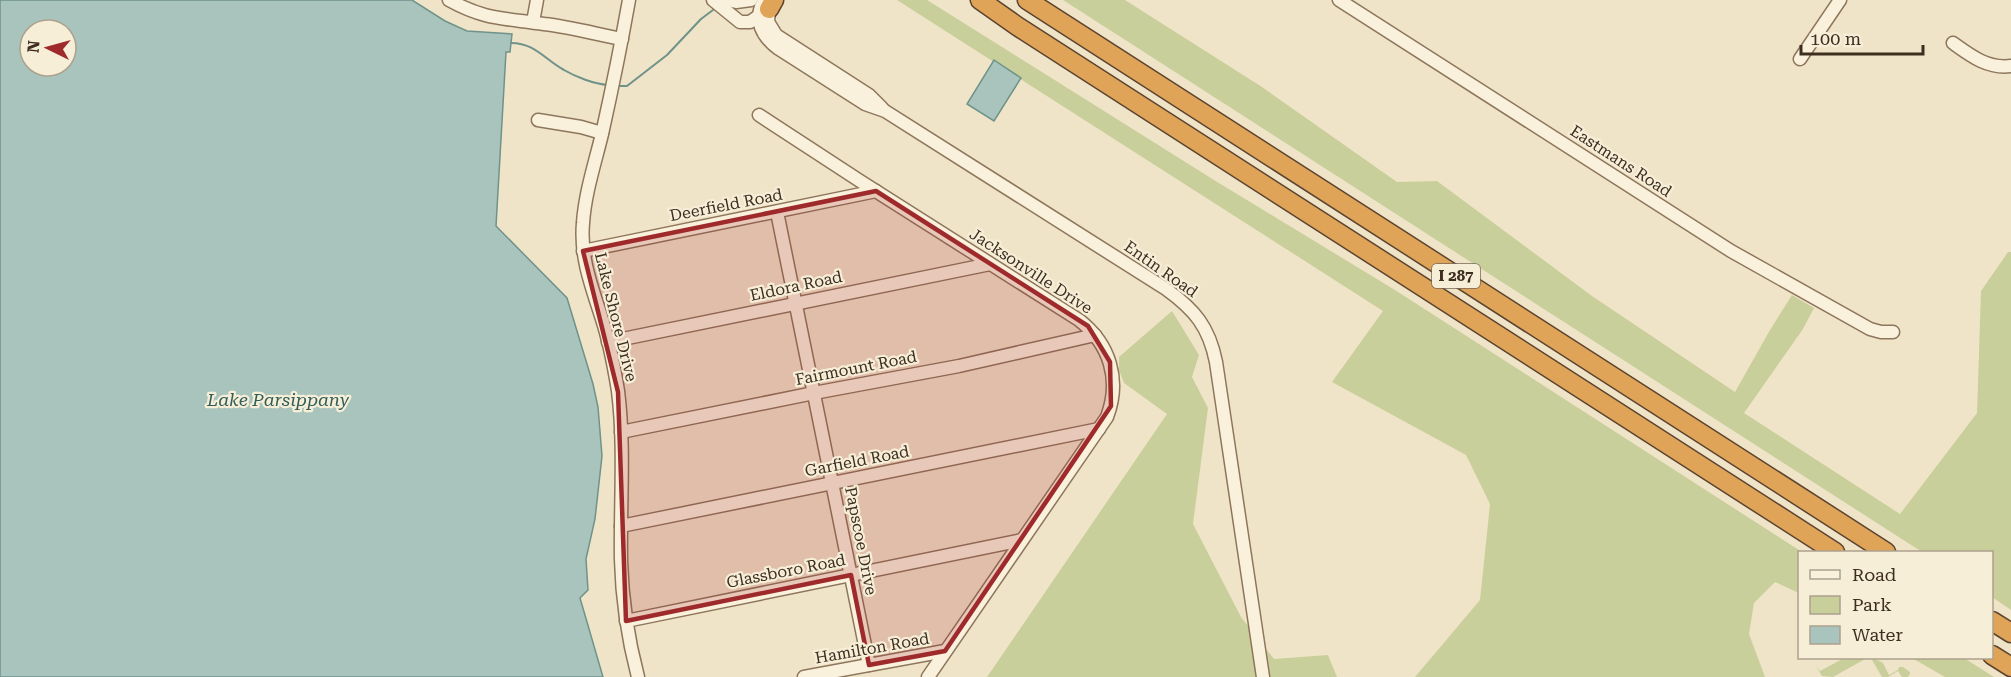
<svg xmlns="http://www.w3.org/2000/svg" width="2011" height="677" font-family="'Roboto Serif',serif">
  <rect width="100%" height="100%" fill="#f0e4c8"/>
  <g fill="#c9cf9b">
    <polygon points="897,0 927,0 1214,180 1395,290 1802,552 1800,552 1799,593 1775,582 1754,603 1749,634 1765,677 1415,677 1480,600 1490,504 1466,455 1332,382 1383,311"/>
    <polygon points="1063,0 1125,0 1262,87 1397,182 1437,181 1592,296 1735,392 1770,330 1792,295 1814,308 1803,329 1744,413 1900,514 1977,413 1981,291 2008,252 2011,252 2011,610 1992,597 1992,552 1922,552"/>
    <polygon points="1172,311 1199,355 1192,377 1208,408 1193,524 1241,617 1274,659 1328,655 1337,677 987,677 1167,414 1124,383 1119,370 1119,357"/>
    <polygon points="1844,658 1867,658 1833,677 1822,676 1816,666 1820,671"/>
    <polygon points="1874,658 1883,663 1889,675 1898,670 1899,667 1903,667 1910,672 1910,674 1908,677 1902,677 1898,671 1888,677 1882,677 1872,660"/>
    <polygon points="1912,658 1964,658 1994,677 1945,677"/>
  </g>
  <g fill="#a9c4bc" stroke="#6f938a" stroke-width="1.5" fill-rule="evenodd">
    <path d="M 0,0 L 412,0 L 445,21 L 467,31 L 512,34 L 510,52 L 506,52 L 496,226 L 567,298 L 593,384 L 598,407 L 602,456 L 595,519 L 586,559 L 588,590 L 580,598 L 603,677 L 0,677 ZM 30,30 L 66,30 L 66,66 L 30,66 Z"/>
    <polygon points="994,60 1021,78 994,121 967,104"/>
  </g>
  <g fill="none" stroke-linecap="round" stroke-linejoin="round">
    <g stroke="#6f938a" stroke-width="2">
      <path d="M 511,43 C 535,43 544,59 564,70 C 576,77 594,84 608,85"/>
      <polyline points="617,86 627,86 667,55 701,19 713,10"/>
    </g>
    <g stroke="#8d765c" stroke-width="15">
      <g id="minor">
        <path d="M 449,0 C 485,20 504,18 544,24 C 570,27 596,34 622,39"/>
        <path d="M 629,0 C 621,45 612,89 602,134 C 595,163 585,193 583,223 C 580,256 591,285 601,316 C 609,340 614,366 618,391 C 625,447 620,504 621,560 C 622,599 628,639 638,677"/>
        <polyline points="713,0 740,22 750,22 763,13"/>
        <polyline points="727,0 736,2 751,0"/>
        <path d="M 764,0 C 753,20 762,37 779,49 L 865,104 L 885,111 L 1166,289 C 1195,310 1209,327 1216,362 L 1263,677"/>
        <polyline points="1339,0 1731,251 1870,329 1881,332 1893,332"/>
        <polyline points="769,9 768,22 776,35 869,95 882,108"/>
        <polyline points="533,22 537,0"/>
        <path d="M 1953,43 C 1971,56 1988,69 2011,66"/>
        <polyline points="1800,59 1840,0"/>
        <path d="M 759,115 L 860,181 L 1079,320 C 1110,344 1121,380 1107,417 L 928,677"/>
        <polyline points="538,120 581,127 602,133"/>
        <polyline points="777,212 869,665"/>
        <polyline points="583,251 876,191"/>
        <polyline points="608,342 990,264"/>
        <polyline points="621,432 814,393 959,366 1095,335"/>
        <polyline points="621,526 1099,429"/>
        <polyline points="626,621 1022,540"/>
        <polyline points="804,677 945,651"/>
      </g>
    </g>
    <g stroke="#5b4430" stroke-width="21">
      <g id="highway">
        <polyline points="980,0 1017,26 1835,552"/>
        <polyline points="1027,0 1886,552"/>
        <polyline points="769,9 774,0"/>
        <polyline points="1992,621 2011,633"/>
        <polyline points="1992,655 2011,667"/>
      </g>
    </g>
    <use href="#minor" stroke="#faf1dc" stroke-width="12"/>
    <use href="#highway" stroke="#e0a458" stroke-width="18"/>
  </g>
  <path fill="#9e2a2b" fill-opacity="0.2" stroke="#9e2a2b" stroke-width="4.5" stroke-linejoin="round" d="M 876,191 L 1088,326 L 1110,362 L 1111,406 L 945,651 L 869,665 L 851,575 L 626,621 L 618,392 L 583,251 Z"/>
  <g text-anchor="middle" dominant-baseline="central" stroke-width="4.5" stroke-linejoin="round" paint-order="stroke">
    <rect fill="#f7eed8" stroke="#756857" stroke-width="1.5" x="1432" y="264" width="48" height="24" rx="4.5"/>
    <g font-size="15" font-weight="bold" fill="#3d2e20">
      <text x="1456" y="276">I 287</text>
    </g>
    <g font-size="16" fill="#3d2e20" stroke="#f7eed8">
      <text transform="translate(1621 161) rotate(33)">Eastmans Road</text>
      <text transform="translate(726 205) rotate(-11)">Deerfield Road</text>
      <text transform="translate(1161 269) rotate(35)">Entin Road</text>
      <text transform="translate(1031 271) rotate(33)">Jacksonville Drive</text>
      <text transform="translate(796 286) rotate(-12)">Eldora Road</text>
      <text transform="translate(616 317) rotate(76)">Lake Shore Drive</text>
      <text transform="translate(856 368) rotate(-11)">Fairmount Road</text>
      <text transform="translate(857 461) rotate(-11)">Garfield Road</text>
      <text transform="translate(861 541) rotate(79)">Papscoe Drive</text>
      <text transform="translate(786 571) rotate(-11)">Glassboro Road</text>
      <text transform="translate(872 648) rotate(-10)">Hamilton Road</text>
    </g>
    <g font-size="18" font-style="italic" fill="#2f5d5a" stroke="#f7eed8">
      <text x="278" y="399">Lake Parsippany</text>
    </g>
  </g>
  <rect x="1798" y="551" width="195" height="108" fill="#f7eed8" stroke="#ada18e" stroke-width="1.5"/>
  <rect x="1810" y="570" width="30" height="9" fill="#faf1dc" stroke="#ada18e" stroke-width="1.5"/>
  <text x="1852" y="581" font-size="18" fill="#3d2e20">Road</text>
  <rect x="1810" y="596" width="30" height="18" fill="#c9cf9b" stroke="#ada18e" stroke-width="1.5"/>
  <text x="1852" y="611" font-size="18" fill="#3d2e20">Park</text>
  <rect x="1810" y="626" width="30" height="18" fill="#a9c4bc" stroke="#ada18e" stroke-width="1.5"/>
  <text x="1852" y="641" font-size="18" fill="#3d2e20">Water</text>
  <g transform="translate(48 48) rotate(275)"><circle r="28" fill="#f7eed8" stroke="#ada18e" stroke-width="1.5"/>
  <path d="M0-4.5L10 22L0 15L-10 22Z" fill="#9e2a2b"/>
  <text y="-9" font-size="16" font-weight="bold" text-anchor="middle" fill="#3d2e20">N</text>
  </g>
  <path d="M1801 45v9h122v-9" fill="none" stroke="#3d2e20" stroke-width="3"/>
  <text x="1810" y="45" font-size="18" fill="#3d2e20" stroke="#f7eed8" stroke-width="4.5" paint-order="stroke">100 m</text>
</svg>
